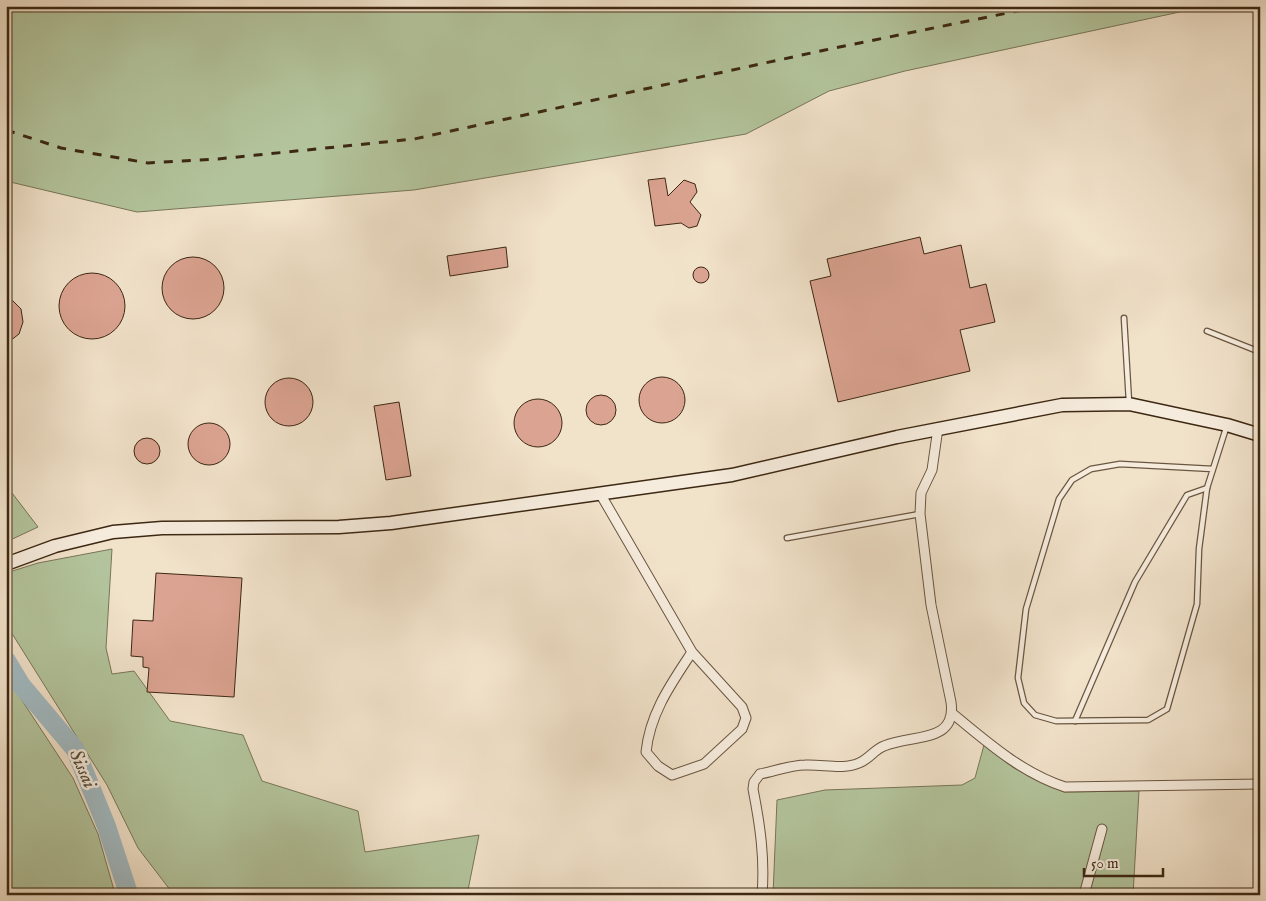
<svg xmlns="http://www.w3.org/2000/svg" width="1266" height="901" font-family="'IM FELL English',serif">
  <rect width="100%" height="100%" fill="#f1e2ca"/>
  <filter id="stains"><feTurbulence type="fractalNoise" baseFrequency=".004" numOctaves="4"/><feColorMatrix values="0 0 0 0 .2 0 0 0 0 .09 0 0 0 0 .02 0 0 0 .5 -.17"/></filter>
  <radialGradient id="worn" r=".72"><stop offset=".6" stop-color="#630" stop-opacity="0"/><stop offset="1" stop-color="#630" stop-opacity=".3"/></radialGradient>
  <g fill="#b3c49c" stroke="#787658">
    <polygon points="6,6 1227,6 1189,10 905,71 829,91 746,134 414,190 137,212 6,181"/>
    <polygon points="6,485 38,527 6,542"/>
    <polygon points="112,549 106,648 112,674 134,671 170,721 243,735 262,781 358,811 365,852 479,835 467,895 174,895 138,848 107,785 6,624 6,573 38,563"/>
    <polygon points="6,676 73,778 98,834 114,890 118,895 6,895"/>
    <polygon points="984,745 1014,768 1064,792 1139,791 1133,895 773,895 777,800 825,790 962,785 975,778"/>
  </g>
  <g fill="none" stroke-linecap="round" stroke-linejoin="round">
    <polyline stroke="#a1bac2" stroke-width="19" points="6,660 21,685 75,749 106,825 129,895"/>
  </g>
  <g fill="#dba391" stroke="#3d2813">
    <polygon points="665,178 668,196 684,180 695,184 697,192 690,202 701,215 697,226 689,228 681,223 655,226 648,180"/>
    <polygon points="920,237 924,254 961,245 970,288 986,284 995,322 960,330 970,371 838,402 810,281 831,276 827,259"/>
    <polygon points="506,247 508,267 450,276 447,256"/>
    <circle cx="193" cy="288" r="31"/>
    <circle cx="701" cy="275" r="8"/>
    <circle cx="92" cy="306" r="33"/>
    <polygon points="6,294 21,309 23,322 19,334 6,344"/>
    <circle cx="662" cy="400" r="23"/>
    <circle cx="289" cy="402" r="24"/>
    <circle cx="601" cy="410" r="15"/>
    <circle cx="538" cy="423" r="24"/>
    <polygon points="399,402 411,476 386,480 374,406"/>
    <circle cx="209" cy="444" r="21"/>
    <circle cx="147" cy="451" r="13"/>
    <polygon points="156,573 242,578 234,697 147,692 149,668 143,667 143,657 131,656 133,620 153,621"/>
  </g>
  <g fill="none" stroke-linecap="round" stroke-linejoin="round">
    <g stroke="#6a5641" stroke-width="7">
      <g id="lane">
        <polyline points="1124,318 1129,402"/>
        <polyline points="1207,331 1260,352"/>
        <polyline points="1213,469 1120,464 1091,469 1072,480 1059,499 1026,609 1018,678 1024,703 1035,715 1056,721 1148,720 1167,709 1197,604 1199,549 1207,488 1227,425"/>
        <polyline points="787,538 920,514"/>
        <polyline points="1075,721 1135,582 1187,495 1207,488"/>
      </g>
    </g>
    <g stroke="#6a5641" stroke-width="11">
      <g id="street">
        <path d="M 601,495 L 692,652 L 742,707 L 746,718 L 742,729 L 704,764 L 672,775 L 658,766 L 646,752 C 650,713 671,684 692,652"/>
        <path d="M 953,714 C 988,743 1022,773 1065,787 L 1260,784"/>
        <path d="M 762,895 C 765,858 760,825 753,789 L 754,782 L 760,774 C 775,771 791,765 805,765 C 823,764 843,770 859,763 C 868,760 875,749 884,746 C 912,734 957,744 951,702 L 931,605 L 920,514 L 921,493 L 932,470 L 938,428"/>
        <polyline points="1084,895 1102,829"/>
      </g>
    </g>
    <g stroke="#3d2813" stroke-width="15">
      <polyline id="secondary" points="6,564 55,546 113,532 162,528 339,527 391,523 732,475 897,437 1062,405 1129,404 1227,425 1260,435"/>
    </g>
    <use href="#lane" stroke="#f6ecdd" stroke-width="4.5"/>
    <use href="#street" stroke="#f6ecdd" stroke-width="9"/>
    <use href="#secondary" stroke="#f6ecdd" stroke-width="12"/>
    <polyline stroke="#3d2813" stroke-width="3" stroke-dasharray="9 9" stroke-linecap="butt" points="6,130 61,148 148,163 218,159 414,139 825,50 1042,6"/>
  </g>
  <g text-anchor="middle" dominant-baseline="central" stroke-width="5" stroke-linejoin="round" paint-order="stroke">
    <g font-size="19" font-style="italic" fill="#564c3f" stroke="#f6ecdd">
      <text transform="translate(82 769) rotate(66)">Sissai</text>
    </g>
  </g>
  <rect width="1266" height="901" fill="none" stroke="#f1e2ca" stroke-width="25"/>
  <rect x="8" y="8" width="1251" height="886" fill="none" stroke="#3d2813" stroke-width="2.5"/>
  <rect x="12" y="12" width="1241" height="876" fill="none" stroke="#3d2813"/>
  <path d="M1084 868v8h79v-8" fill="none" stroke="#3d2813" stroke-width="2.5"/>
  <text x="1091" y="868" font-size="15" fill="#3d2813" stroke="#f6ecdd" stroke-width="4" paint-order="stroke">50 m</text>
  <rect width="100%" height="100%" filter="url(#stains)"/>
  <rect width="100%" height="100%" fill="url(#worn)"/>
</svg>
